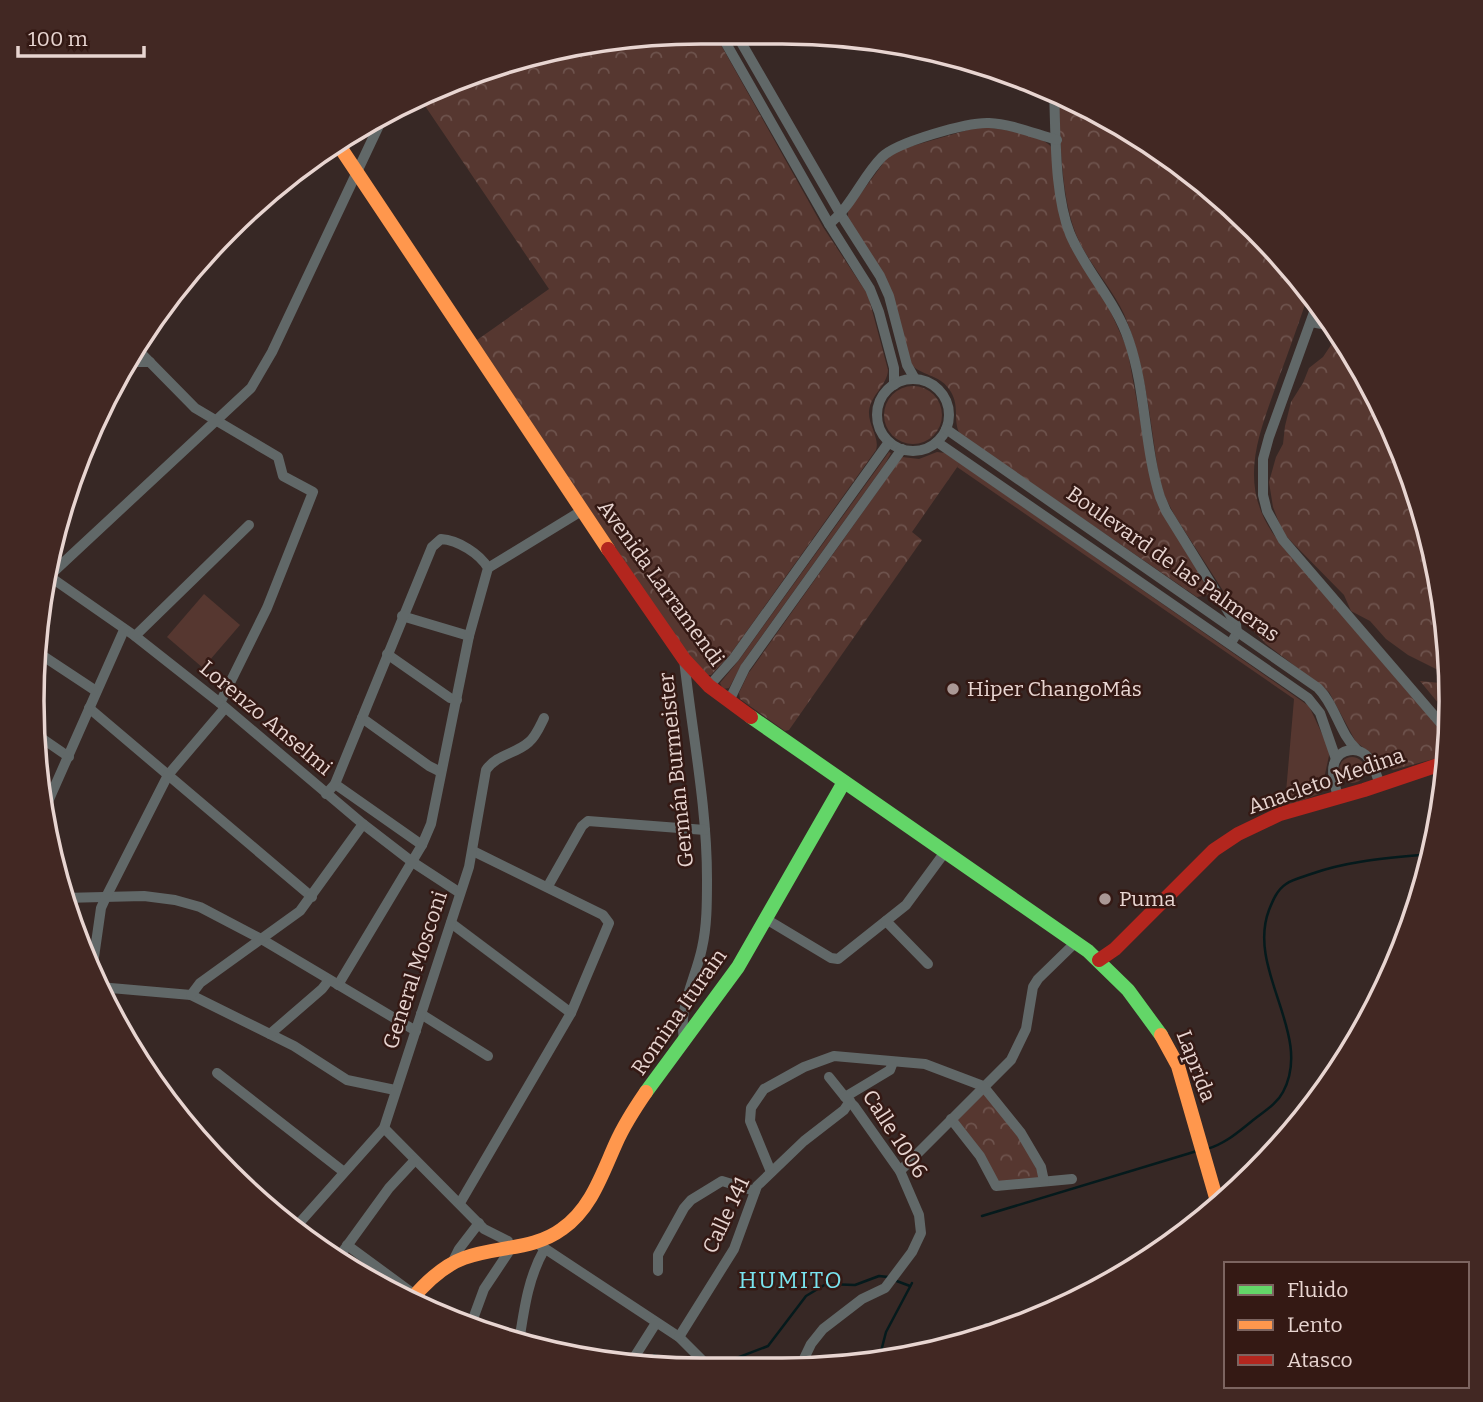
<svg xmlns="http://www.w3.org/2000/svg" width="1483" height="1402" font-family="Bitter,serif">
  <defs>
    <pattern id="forest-crowns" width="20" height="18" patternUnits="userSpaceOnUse" patternTransform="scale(1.75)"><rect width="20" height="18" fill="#563730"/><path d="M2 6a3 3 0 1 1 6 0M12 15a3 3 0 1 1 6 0" fill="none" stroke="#6e534d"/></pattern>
  </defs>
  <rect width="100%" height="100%" fill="#372825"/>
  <g fill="#563730">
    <polygon points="889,452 891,453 885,464 743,662 729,688 723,689 720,683 739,660"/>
    <polygon points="960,463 1309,706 1330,751 1321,793 1286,807 1285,804 1294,699 957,467"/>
    <polygon points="204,594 240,625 203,668 167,637"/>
    <circle cx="1352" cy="770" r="13"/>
  </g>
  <g fill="url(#forest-crowns)">
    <path d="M 717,38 L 823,227 L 868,295 L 888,370 C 887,386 871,394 869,411 C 868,425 880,438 876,450 L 729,656 L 711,675 L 707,675 L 683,649 L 477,340 L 549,289 L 419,97 L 444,83 L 570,44 Z"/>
    <path d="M 1058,93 L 1078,101 L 1190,170 L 1286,260 L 1309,293 C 1299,322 1289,351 1278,380 C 1259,435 1237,482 1274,535 L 1450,739 L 1448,755 L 1393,770 L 1356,742 L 1329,692 L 1266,644 L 1240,617 L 1175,516 L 1164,495 L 1159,476 C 1150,422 1146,365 1124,314 C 1110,284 1083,258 1073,226 C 1060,184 1061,137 1058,93 Z"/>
    <path d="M 978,127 C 997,128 1041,133 1052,148 L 1056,191 L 1127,348 L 1150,472 L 1208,585 L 1210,591 L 1208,595 L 1197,597 L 960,434 C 952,420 961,405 949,389 C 939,374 921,376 911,364 L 892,293 L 848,219 L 848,211 L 887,158 L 902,149 Z"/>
    <polygon points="1333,342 1345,343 1362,367 1416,486 1446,614 1449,716 1420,681 1440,683 1438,670 1408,655 1386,639 1370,621 1351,611 1344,595 1283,533 1273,507 1269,482 1276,457 1283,444 1285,426 1291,402 1303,383 1309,368 1323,357"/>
    <circle cx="913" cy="415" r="29"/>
    <polygon points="937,452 945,453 960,463 912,532 922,540 789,730 785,731 740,699 739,693 748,674 902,457 919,459"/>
    <polygon points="982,1091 1020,1139 1040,1175 1038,1178 1004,1183 997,1180 957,1120"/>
  </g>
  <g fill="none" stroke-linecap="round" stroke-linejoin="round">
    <g stroke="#051a1c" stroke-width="2.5">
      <path d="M 1207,1149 C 1225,1144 1238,1132 1252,1121 C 1263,1112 1277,1104 1283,1092 C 1314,1035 1246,970 1269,910 C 1273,900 1277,890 1286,884 C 1293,879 1303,877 1311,874 C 1350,860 1391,858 1432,854"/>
      <polyline points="982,1216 1197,1151"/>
      <polyline points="894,1280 910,1286"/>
      <polyline points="878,1363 886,1332 912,1283"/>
      <polyline points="721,1364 768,1346 806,1296 826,1284 855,1285 879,1276 888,1277"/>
      <polyline points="647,1365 654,1355 695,1370"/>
    </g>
    <g stroke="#616868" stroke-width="10">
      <polyline points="738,37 841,215 880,276 889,296 907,365 915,379"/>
      <polyline points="723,38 829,224 870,289 879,312 894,368 894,385"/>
      <path d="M 1054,92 C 1056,135 1054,193 1070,234 C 1086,272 1116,301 1129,341 C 1146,391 1144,446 1160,497 L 1166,511 L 1236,624 L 1237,633 L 1231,643"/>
      <path d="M 829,224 C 852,206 862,177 882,157 C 897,142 968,122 989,123 C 1012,124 1035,134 1057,140"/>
      <polyline points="1317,304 1269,437 1263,459 1263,495 1267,511 1283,540 1450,734"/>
      <polyline points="1311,322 1333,326"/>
      <polyline points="135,347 195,408 278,457 283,476 313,492 267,608 220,703"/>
      <polyline points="124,362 150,362"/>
      <circle cx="913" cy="415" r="36"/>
      <polyline points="115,380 124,371 127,362"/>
      <path d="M 946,429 L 1318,688 C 1336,706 1339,733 1357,750"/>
      <polyline points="937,442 1308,698 1320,713 1336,759"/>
      <polyline points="488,568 583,510"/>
      <polyline points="46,574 135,636 220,703 363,824 411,861 460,893"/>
      <polyline points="49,576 251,388 272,352 382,119"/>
      <polyline points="43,588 49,584 49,576"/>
      <polyline points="402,616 469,636"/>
      <polyline points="135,636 249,525"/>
      <polyline points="37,652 96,691"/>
      <polyline points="387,654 450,698 457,700"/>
      <path d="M 684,659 C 692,733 707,805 707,879 C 707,902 707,926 702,948 C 696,978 676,1012 685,1042"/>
      <polyline points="709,686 734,658 889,442"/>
      <polyline points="729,701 745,668 902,449"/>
      <polyline points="89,708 312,897"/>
      <polyline points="362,718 429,766 441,772"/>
      <polyline points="37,735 69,757"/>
      <polyline points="335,784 422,845"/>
      <path d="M 326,794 L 335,784 L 432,547 L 441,539 C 458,540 480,554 488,568 L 469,636 L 431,824 L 422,845 L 338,985"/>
      <path d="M 1338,798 C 1336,788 1331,774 1334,764 C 1338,748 1360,745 1369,759 C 1374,766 1377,776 1380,785"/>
      <polyline points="43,813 124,630"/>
      <polyline points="548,886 582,826 588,821 705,830"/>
      <polyline points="63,898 144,896 175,900 200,907 263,940 416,1031"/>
      <polyline points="766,919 831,958 838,959 906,905 945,852"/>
      <polyline points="886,921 928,964"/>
      <polyline points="451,923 571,1013"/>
      <polyline points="92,971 101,908 106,897 168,775 225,708"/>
      <polyline points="99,987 191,995 294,1046 347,1080 395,1090"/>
      <polyline points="191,995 200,983 300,911 363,824"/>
      <polyline points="421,1014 488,1056"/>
      <polyline points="270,1034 322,989 329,980"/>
      <polyline points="217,1073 344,1172"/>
      <polyline points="829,1077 845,1097"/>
      <polyline points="951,1119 980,1156 996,1186 1072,1179"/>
      <polyline points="384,1128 484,1229 508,1241 508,1253 484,1289 470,1327"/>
      <polyline points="900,1171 1011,1060 1026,1029 1033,987 1038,979 1076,942"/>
      <polyline points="771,1172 750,1121 751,1108 764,1089 804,1067 834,1056 925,1064 983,1086 1021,1133 1041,1167 1044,1181"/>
      <polyline points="460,1203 571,1013 609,923 603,915 473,851"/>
      <path d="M 294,1229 L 384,1128 L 469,867 L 486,770 C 497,754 516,754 529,742 C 536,736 540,726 544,718"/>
      <polyline points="535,1242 679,1337 712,1370"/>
      <polyline points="347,1245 415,1295"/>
      <polyline points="336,1261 389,1188 415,1160"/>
      <polyline points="452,1263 459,1249 479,1223"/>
      <polyline points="658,1271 658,1255 684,1208 691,1200 722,1181 755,1191"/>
      <polyline points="987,1328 996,1335"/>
      <polyline points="679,1337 734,1249 757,1186 804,1141 844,1110 850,1101"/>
      <path d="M 519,1342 C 524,1310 528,1278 544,1250"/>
      <polyline points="630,1364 656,1323"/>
      <polyline points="800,1367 811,1344 823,1329 862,1299 885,1288 912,1252 921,1233 919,1215 900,1171 854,1106 845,1097 890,1070 893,1062"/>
    </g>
    <g stroke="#63d668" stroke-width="14">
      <polyline points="751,717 1088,951 1128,990 1161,1035"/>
      <polyline points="646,1092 738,967 844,782"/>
    </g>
    <g stroke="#ff974d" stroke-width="14">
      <polyline points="338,144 608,549"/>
      <polyline points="1161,1035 1178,1066 1219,1208"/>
      <path d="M 410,1301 C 425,1283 442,1266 464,1258 C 496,1246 534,1250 562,1229 C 591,1209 602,1174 616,1143 C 624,1125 635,1108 646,1092"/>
    </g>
    <g stroke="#b3261e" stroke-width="14">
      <polyline points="608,549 684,659 709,686 751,717"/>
      <polyline points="1099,960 1115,949 1214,850 1238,834 1280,814 1364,790 1447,762"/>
    </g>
  </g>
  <g fill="#aa9895" stroke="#341914" stroke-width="2.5">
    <circle cx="953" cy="689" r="7"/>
    <circle cx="1105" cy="899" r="7"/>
  </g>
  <g text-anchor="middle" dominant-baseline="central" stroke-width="5" stroke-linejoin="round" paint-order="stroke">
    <g font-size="21" fill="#e8d5d1" stroke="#341914">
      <text transform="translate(1173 564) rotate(35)">Boulevard de las Palmeras</text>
      <text transform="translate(661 583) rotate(54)">Avenida Larramendi</text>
      <text transform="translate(266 718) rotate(40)">Lorenzo Anselmi</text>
      <text transform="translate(676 770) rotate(-96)">Germán Burmeister</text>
      <text transform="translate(1326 781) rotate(-19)">Anacleto Medina</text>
      <text transform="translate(415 970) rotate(-72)">General Mosconi</text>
      <text transform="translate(679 1012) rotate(-55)">Romina Iturain</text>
      <text transform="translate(1196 1066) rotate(69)">Laprida</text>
      <text transform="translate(895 1134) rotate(57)">Calle 1006</text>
      <text transform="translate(726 1215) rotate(-65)">Calle 141</text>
    </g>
    <g font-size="21" fill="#e8d5d1" stroke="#341914" text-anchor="start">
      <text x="967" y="689">Hiper ChangoMâs</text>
      <text x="1119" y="899">Puma</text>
    </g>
    <g font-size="23" letter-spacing="2" fill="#79e4ef" stroke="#341914">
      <text x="791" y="1280">HUMITO</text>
    </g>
  </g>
  <path d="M0 0H1483V1402H0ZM701 44H782A657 657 0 0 1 1439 701V701A657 657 0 0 1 782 1358H701A657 657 0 0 1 44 701V701A657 657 0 0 1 701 44Z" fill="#422823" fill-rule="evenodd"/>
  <path fill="none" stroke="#e8d5d1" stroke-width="3.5" d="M701 44H782A657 657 0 0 1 1439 701V701A657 657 0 0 1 782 1358H701A657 657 0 0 1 44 701V701A657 657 0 0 1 701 44Z"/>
  <rect x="1224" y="1262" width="245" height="126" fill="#341914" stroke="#7c6460" stroke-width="2"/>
  <rect x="1238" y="1285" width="35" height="10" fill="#63d668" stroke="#7c6460" stroke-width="2"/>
  <text x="1287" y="1297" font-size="21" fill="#e8d5d1">Fluido</text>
  <rect x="1238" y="1320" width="35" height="10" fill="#ff974d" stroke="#7c6460" stroke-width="2"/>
  <text x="1287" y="1332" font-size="21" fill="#e8d5d1">Lento</text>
  <rect x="1238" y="1355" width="35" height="10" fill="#b3261e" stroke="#7c6460" stroke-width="2"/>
  <text x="1287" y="1367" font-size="21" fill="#e8d5d1">Atasco</text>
  <path d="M18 46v10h126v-10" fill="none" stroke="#e8d5d1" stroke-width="3.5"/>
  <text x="28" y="46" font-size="21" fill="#e8d5d1" stroke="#341914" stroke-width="5" paint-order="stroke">100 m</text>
</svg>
